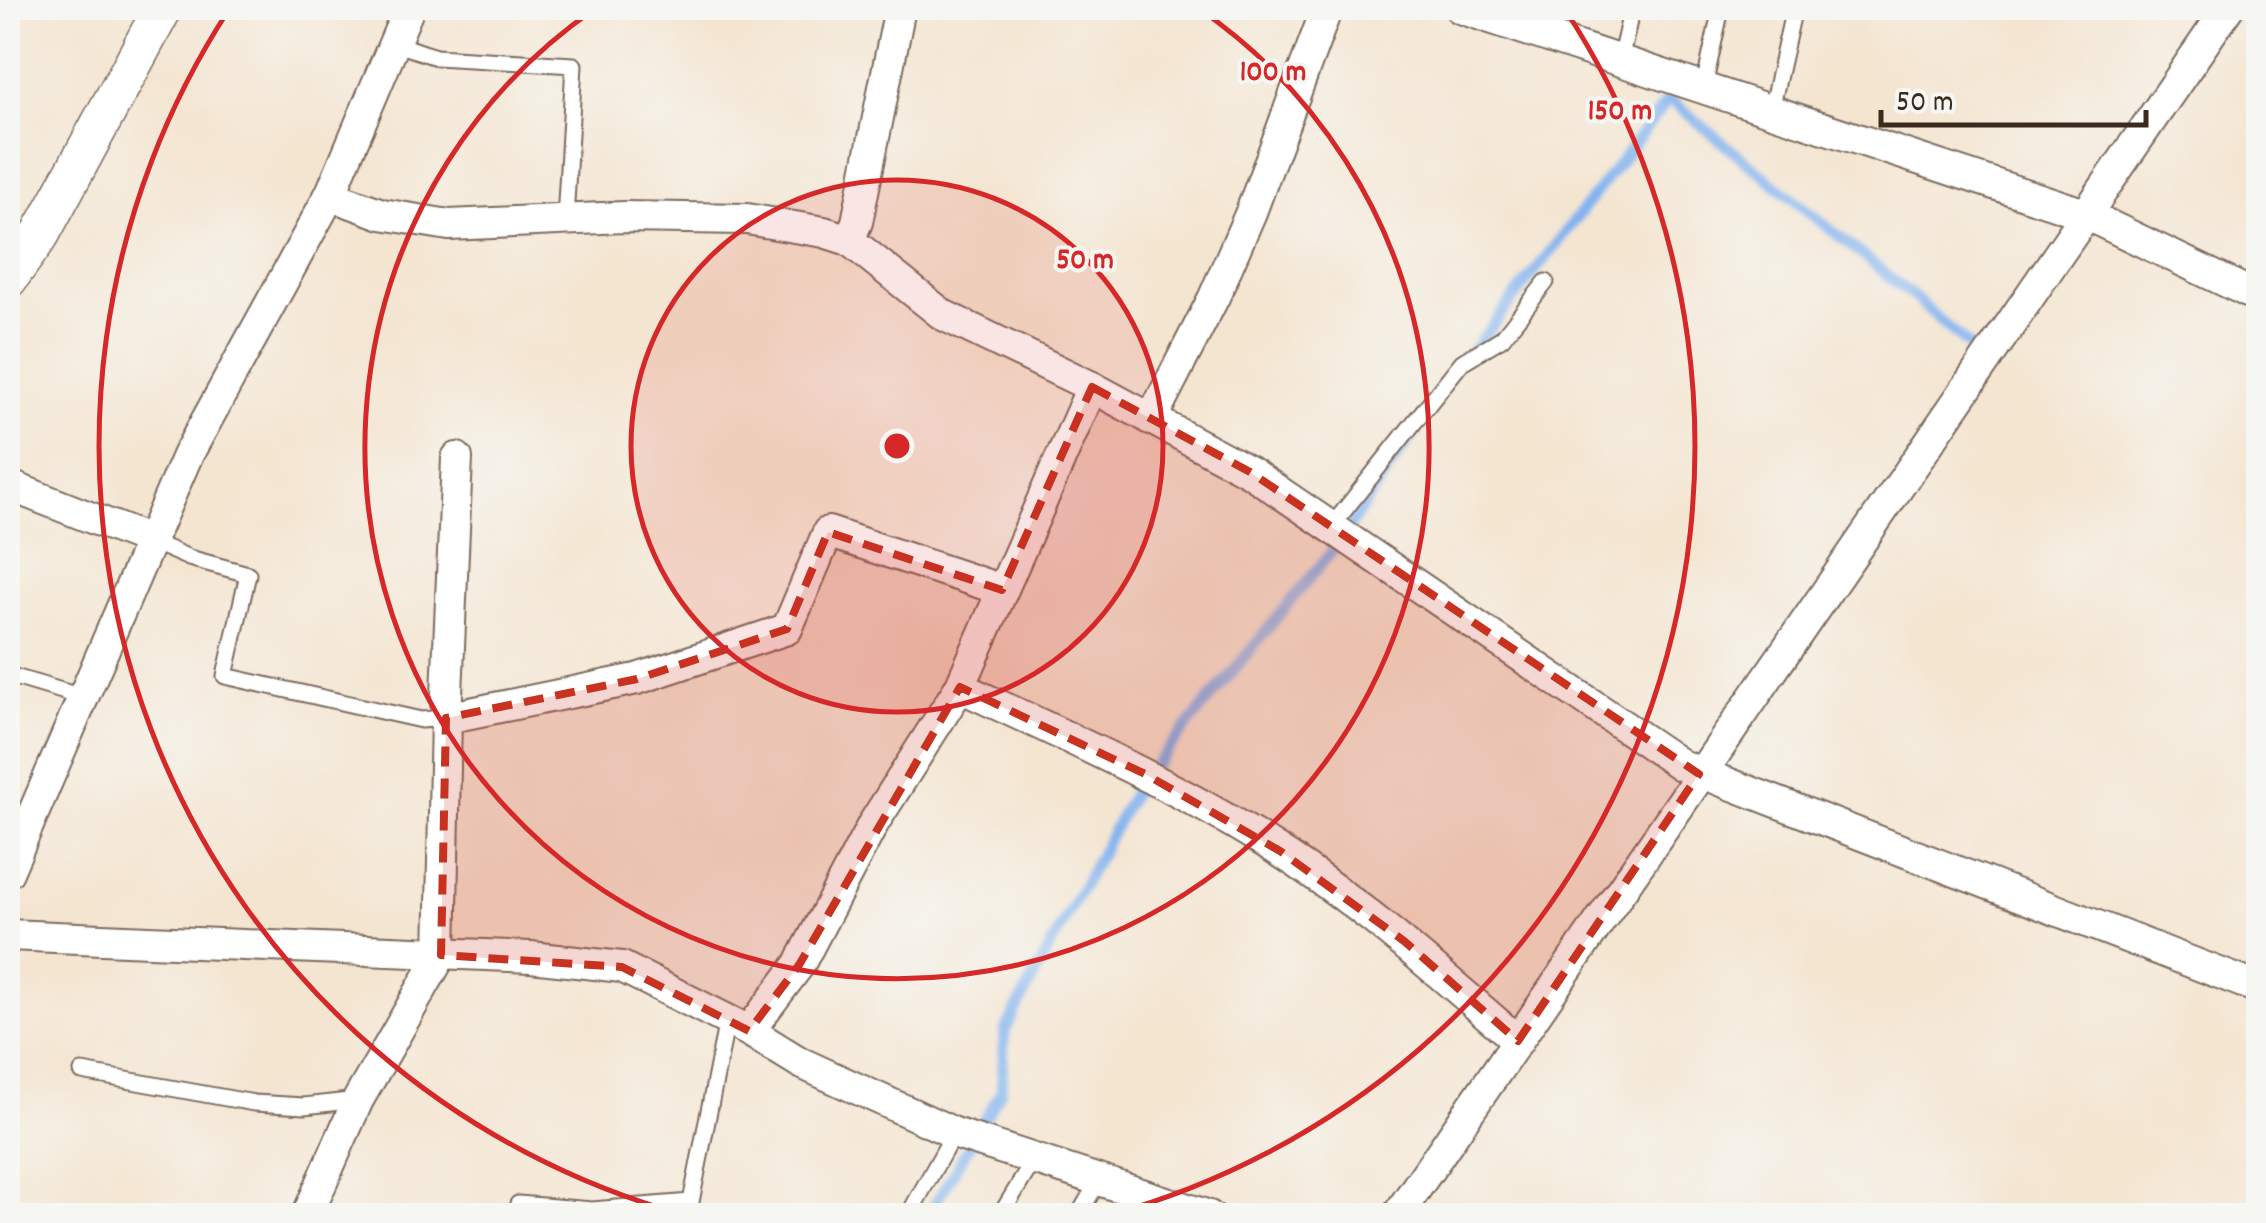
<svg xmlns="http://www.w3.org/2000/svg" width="2266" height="1223" font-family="Dekko,sans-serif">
  <rect width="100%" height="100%" fill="#f6f6f2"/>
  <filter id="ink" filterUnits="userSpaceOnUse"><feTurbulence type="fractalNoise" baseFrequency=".01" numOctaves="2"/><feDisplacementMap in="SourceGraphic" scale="20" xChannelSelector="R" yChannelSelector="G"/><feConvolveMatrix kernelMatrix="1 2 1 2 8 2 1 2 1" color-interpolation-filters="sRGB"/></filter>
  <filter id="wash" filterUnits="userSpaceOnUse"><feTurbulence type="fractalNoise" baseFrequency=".0048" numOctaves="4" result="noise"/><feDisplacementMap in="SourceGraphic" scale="40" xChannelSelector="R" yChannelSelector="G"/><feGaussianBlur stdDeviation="2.25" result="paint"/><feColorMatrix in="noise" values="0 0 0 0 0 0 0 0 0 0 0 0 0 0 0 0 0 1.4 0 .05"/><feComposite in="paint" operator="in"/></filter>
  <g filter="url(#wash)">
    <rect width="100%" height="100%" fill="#f4e5d1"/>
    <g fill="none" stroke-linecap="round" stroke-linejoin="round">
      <g stroke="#83b4ef" stroke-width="11">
        <polyline points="1468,357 1669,99 1914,297 1973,350"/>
        <polyline points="928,1216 1001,1091 1005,1031 1134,791 1333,550 1417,429"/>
      </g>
    </g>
  </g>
  <g filter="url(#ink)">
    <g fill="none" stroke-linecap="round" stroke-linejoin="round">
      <g stroke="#7c6b5d" stroke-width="19">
        <g id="service">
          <polyline points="394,43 436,57 574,65 565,220"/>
          <polyline points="1620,60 1632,8"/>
          <polyline points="1704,87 1721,8"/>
          <polyline points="1771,110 1794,8"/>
          <polyline points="1331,527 1462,362 1502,338 1546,282"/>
          <polyline points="150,541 189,558 248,574 225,676 421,720 446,718"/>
          <polyline points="8,675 82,697"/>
          <polyline points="82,1072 254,1103 304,1106 358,1100"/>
          <polyline points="518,1204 592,1210 691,1202 727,1020"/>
          <polyline points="908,1216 954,1133"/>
          <polyline points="1000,1216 1034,1160"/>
          <polyline points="1078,1216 1099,1180"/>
        </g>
      </g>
      <g stroke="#7c6b5d" stroke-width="34">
        <g id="minor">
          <polyline points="1460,8 2085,214 2258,297"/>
          <polyline points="330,195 382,214 449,225 624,217 747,219 824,232 849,240 943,315 1092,387 1250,472 1681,765 2258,988"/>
          <polyline points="849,240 857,222 900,8"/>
          <polyline points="1151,420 1214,297 1251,212 1327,8"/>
          <polyline points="8,485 150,541"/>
          <path d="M 960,687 C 1068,738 1179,786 1279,851 C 1366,907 1441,975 1518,1041"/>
          <polyline points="446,718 637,679 787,629 828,532 1002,590"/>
          <polyline points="8,872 187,456 330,195 409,8"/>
          <polyline points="8,935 531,957 622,967 749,1031 801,1063 954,1133 1209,1216"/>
          <polyline points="749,1031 799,965 873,824 960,687 1092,387"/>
          <polyline points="307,1216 358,1100 441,955 446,718 457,458"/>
          <polyline points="1397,1216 2228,8"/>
        </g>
      </g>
      <g stroke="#7c6b5d" stroke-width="41">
        <polyline id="tertiary" points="8,279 40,235 163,8"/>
      </g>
      <use href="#service" stroke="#fff" stroke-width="15"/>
      <use href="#minor" stroke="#fff" stroke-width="30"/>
      <use href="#tertiary" stroke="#fff" stroke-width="38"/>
    </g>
  </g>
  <path fill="#c8321e" fill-opacity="0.2" stroke="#c8321e" stroke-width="8" stroke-dasharray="20 12" stroke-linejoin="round" d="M 1092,387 L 1250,472 L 1699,774 L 1518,1041 L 1404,941 L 1280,851 L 1145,774 L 960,687 L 799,965 L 749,1031 L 622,967 L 441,955 L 446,718 L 637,679 L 787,629 L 828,532 L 1002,590 Z"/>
  <circle cx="897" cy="446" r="266" fill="#d62828" fill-opacity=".12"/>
  <g fill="none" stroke="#d62828" stroke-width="5">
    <circle cx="897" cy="446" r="266"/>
    <path d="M1198 8A532 532 0 1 1 596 8"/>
    <path d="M684 1215A798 798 0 0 1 228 11M1566 11A798 798 0 0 1 1110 1215"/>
  </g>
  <circle cx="897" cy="446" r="15" fill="#d62828" stroke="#f6f6f2" stroke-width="5"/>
  <g font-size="30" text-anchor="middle" font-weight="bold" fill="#d62828" stroke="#f6f6f2" stroke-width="8" stroke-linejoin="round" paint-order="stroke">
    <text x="1273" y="80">100 m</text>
    <text x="1620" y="119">150 m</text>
    <text x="1085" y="268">50 m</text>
  </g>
  <rect width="2266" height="1223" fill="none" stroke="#f6f6f2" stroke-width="40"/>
  <path d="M1881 110v15h265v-15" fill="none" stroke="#3b2a1e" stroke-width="5"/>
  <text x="1896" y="110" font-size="30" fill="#3b2a1e" stroke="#f6f6f2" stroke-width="8" paint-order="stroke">50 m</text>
</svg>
